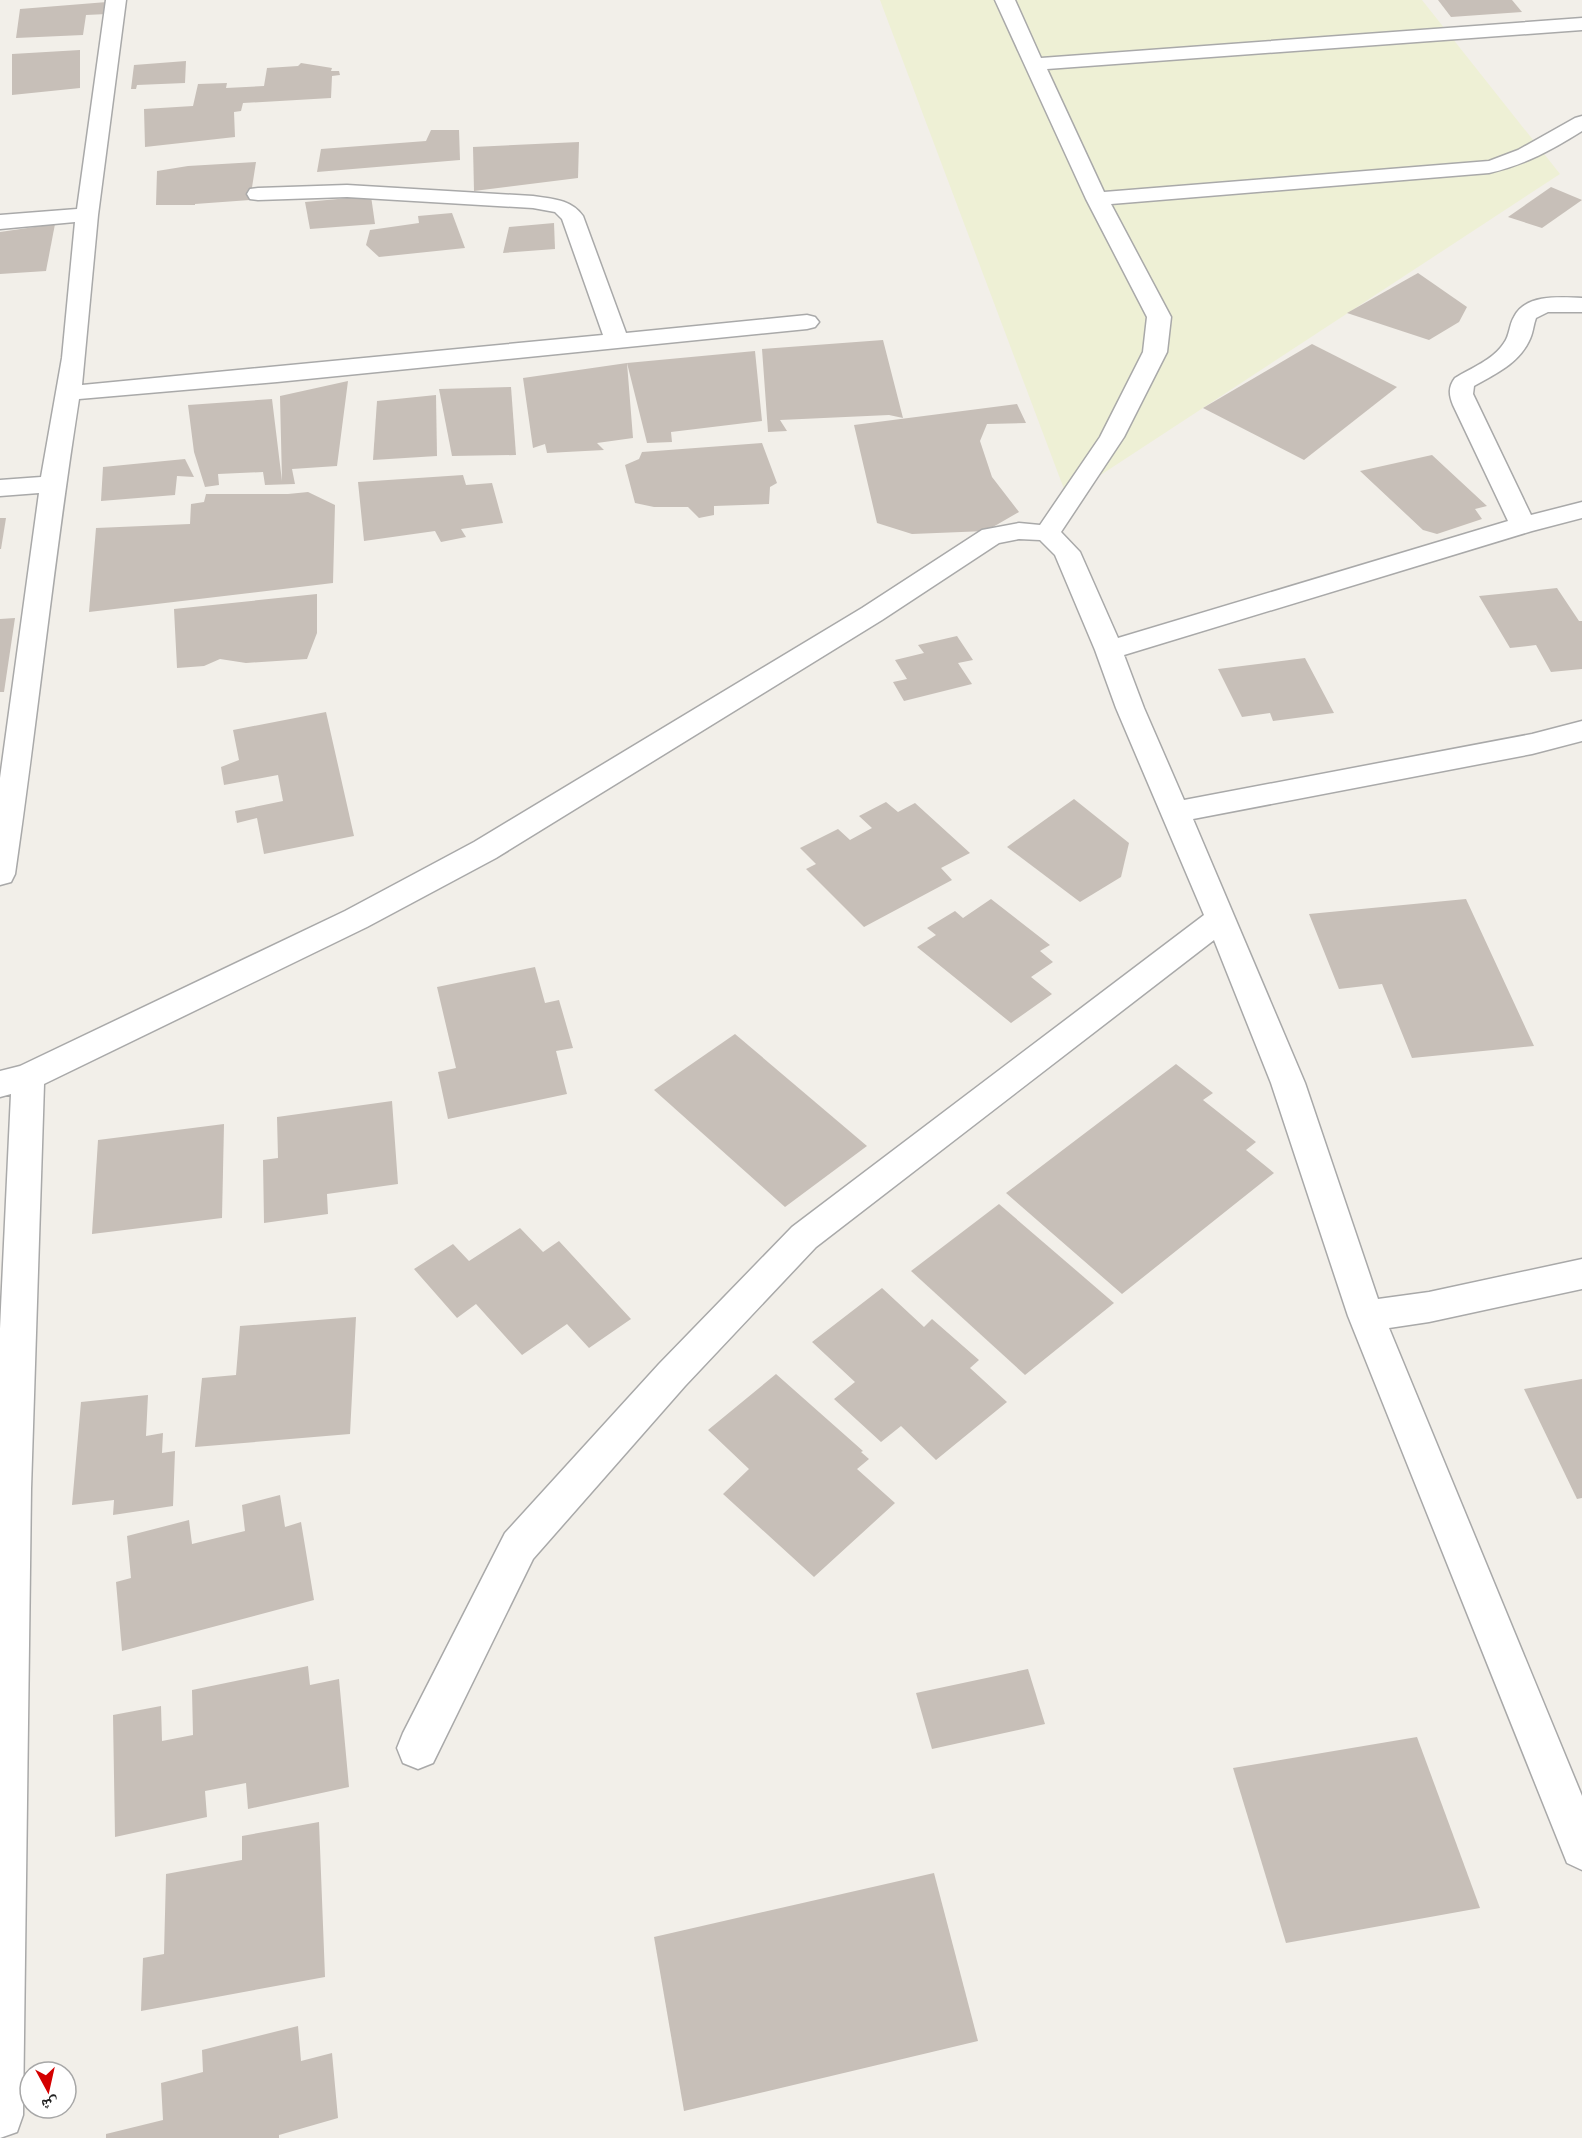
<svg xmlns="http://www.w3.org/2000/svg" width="1582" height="2138" font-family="'Alegreya Sans','Noto Naskh Arabic',sans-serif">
  <rect width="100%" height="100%" fill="#f2efe9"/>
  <polygon fill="#eef0d5" points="880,0 1422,0 1560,174 1067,497"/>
  <g fill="#c7bfb8">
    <polygon points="1438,0 1512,0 1522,12 1451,17"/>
    <polygon points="107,2 107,14 86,15 83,35 16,38 20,9"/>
    <polygon points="80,50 80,88 12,95 12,54"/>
    <polygon points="186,61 185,83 137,85 136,89 131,89 134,65"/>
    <polygon points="301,63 332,68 331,71 339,71 340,75 332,76 331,98 243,103 241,111 234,112 235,137 145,147 144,109 193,106 198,84 227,83 226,88 264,86 267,68 298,66"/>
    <polygon points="431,130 459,130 460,160 317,172 321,149 426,141"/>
    <polygon points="579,142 578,178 474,191 473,147"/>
    <polygon points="256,162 250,200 195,204 195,205 156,205 157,171 188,166"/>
    <polygon points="1551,187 1582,200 1542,228 1508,217"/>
    <polygon points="371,196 375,224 310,229 305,202"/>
    <polygon points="452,213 465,248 379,257 366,245 370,230 419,223 418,216"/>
    <polygon points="554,223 555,249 503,253 509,227"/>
    <polygon points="55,224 46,271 0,274 0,232"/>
    <polygon points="1418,273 1467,307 1459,322 1429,340 1347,313"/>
    <polygon points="883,340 903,418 889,415 780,420 787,431 768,432 762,349"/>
    <polygon points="1312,344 1397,387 1304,460 1203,408"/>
    <polygon points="755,351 762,421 671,432 672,442 647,443 627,363 633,438 597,443 604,450 547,453 545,444 533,448 523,378 627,363"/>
    <polygon points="348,381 337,466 292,469 295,484 265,485 263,472 218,474 219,485 205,487 194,452 188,405 272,399 282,481 280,396"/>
    <polygon points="511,387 516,455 452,456 439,389"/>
    <polygon points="436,395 437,456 373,460 377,401"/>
    <polygon points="1017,404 1026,423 987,424 980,441 992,477 1019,512 986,531 912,534 877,523 854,425"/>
    <polygon points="762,443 777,483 770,487 769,504 714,506 714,515 699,518 688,507 654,507 635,503 625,465 639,459 642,452"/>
    <polygon points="1432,455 1487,506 1475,509 1482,519 1437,534 1423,530 1360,471"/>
    <polygon points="185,459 194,477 177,476 175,495 101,501 103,467"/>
    <polygon points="463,475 466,485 492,483 503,523 461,529 466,537 441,542 435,531 364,541 358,482"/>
    <polygon points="308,492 335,505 333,583 89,612 96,528 190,524 191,504 204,502 206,494 288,494"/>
    <polygon points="0,518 6,518 1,549 0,549"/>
    <polygon points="1557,588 1579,621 1582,621 1582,669 1551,672 1536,645 1510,648 1479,596"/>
    <polygon points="317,594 317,633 307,659 246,663 220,659 204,666 177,668 174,609"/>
    <polygon points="15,618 4,692 0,692 0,619"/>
    <polygon points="957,636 973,660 958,663 972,684 904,701 893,682 907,679 895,660 924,653 918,645"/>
    <polygon points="1305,658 1334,713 1273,721 1270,713 1242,717 1218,669"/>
    <polygon points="326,712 354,836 264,854 257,818 237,823 235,811 283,801 278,775 224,785 221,767 239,760 233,730"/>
    <polygon points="1074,799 1129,843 1121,877 1080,902 1007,847"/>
    <polygon points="886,802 898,812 915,803 970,853 941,868 952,880 864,927 806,869 816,864 800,848 838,829 850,840 872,828 859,816"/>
    <polygon points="991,899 1050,945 1040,951 1053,962 1031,977 1052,994 1011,1023 917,947 936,935 927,928 955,911 963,918"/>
    <polygon points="1466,899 1534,1046 1412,1058 1382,984 1339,989 1309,914"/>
    <polygon points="535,967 545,1003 559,1000 573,1048 556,1051 567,1094 448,1119 438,1072 456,1068 437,987"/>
    <polygon points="735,1034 867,1146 785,1207 654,1090"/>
    <polygon points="1176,1064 1213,1093 1203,1100 1256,1142 1246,1150 1274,1173 1122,1294 1006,1193"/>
    <polygon points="392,1101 398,1184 327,1194 328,1214 264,1223 263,1160 278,1158 277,1117"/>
    <polygon points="224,1124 222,1218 92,1234 98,1140"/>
    <polygon points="999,1204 1114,1303 1025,1375 911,1271"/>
    <polygon points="520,1228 543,1252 559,1241 631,1319 589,1348 567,1324 522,1355 476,1304 457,1318 414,1269 453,1244 469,1261"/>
    <polygon points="882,1288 924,1327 932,1319 979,1360 970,1368 1007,1402 936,1460 901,1426 881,1442 834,1399 855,1382 812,1342"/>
    <polygon points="356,1317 350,1434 195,1447 202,1378 236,1375 240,1326"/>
    <polygon points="776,1374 863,1451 861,1452 869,1459 857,1469 895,1503 814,1577 723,1494 749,1469 708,1430"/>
    <polygon points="1582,1379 1582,1498 1577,1499 1524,1389"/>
    <polygon points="148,1395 146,1436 163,1433 162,1453 175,1451 173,1506 113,1515 114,1500 72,1505 81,1402"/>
    <polygon points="280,1495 285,1527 301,1522 314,1600 122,1651 116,1582 131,1578 127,1536 189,1520 192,1544 245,1531 242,1505"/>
    <polygon points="308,1666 310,1685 339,1679 349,1787 248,1809 246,1783 205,1791 207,1817 115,1837 113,1715 161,1706 162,1741 193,1735 192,1690"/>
    <polygon points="1028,1669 1045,1724 932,1749 916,1693"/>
    <polygon points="1417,1737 1480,1908 1286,1943 1233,1768"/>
    <polygon points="319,1822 325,1977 141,2011 143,1958 164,1954 166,1874 242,1860 242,1836"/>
    <polygon points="934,1873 978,2041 684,2111 654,1937"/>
    <polygon points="298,2026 301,2061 332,2053 338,2118 279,2135 279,2138 106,2138 106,2134 163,2120 161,2083 203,2072 202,2050"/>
  </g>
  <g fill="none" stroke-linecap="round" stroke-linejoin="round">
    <g stroke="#a9a9a9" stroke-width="3">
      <g id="minor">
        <path d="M 106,0 L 126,0 L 98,215 L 82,385 L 603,335 L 562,219 L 555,212 L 533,208 L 347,197 L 258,200 L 250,199 L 247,194 L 250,189 L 258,188 L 347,185 L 533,196 C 552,199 571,199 583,216 L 626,333 L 807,315 L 815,317 L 819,322 L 815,327 L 807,329 L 277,382 L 79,399 C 54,557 38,716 15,874 L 11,882 L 0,885 L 0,778 L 39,493 L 0,496 L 0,480 L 41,477 L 62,358 L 75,222 L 0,229 L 0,215 L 77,209 Z"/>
        <path d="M 995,0 L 1015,0 L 1041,58 L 1582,18 L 1582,30 L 1047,69 L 1104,192 L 1489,161 L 1518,150 L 1575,118 L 1582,116 L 1582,131 C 1552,150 1524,165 1489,173 L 1111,204 L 1171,317 L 1167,352 L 1124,437 L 1061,532 L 1080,552 L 1118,638 L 1508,521 L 1453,405 C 1449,395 1448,387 1455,378 C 1471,368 1493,360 1504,343 C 1510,335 1509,325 1514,317 C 1525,294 1560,297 1582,298 L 1582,312 L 1548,312 L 1536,318 C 1533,326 1533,334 1529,341 C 1518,364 1495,374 1474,386 L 1473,394 L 1531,515 L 1582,502 L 1582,518 L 1532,531 L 1124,655 L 1144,708 L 1184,800 L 1532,734 L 1582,721 L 1582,741 L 1532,754 L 1193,819 L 1305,1083 L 1378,1299 L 1429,1292 L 1582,1259 L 1582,1289 L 1429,1322 L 1389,1328 L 1582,1796 L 1582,1870 L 1567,1863 L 1348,1316 L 1271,1083 L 1214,940 L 816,1247 L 685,1386 L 533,1559 L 433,1763 L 418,1769 L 403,1763 L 397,1748 L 403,1733 L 505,1533 L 659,1364 L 792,1227 L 1204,915 L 1116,708 L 1095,650 L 1055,555 L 1040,540 L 1019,539 L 999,543 L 882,620 L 496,858 L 367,927 L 44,1084 L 31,1489 L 23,2115 L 17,2132 L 0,2138 L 0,1329 L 11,1094 L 0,1097 L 0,1071 L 20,1066 L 345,911 L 474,842 L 862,608 L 982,530 L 1019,523 L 1040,525 L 1100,437 L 1143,352 L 1147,317 L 1086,199 Z"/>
      </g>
    </g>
    <use href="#minor" fill="#fff" fill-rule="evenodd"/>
  </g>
  <g transform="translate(48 2090) rotate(172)"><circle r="28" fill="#ffffff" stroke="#a7a7a7" stroke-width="1.5"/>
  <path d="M0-4.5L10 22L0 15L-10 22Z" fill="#d40000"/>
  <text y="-9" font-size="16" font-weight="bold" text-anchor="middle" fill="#222222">ش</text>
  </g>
</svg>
